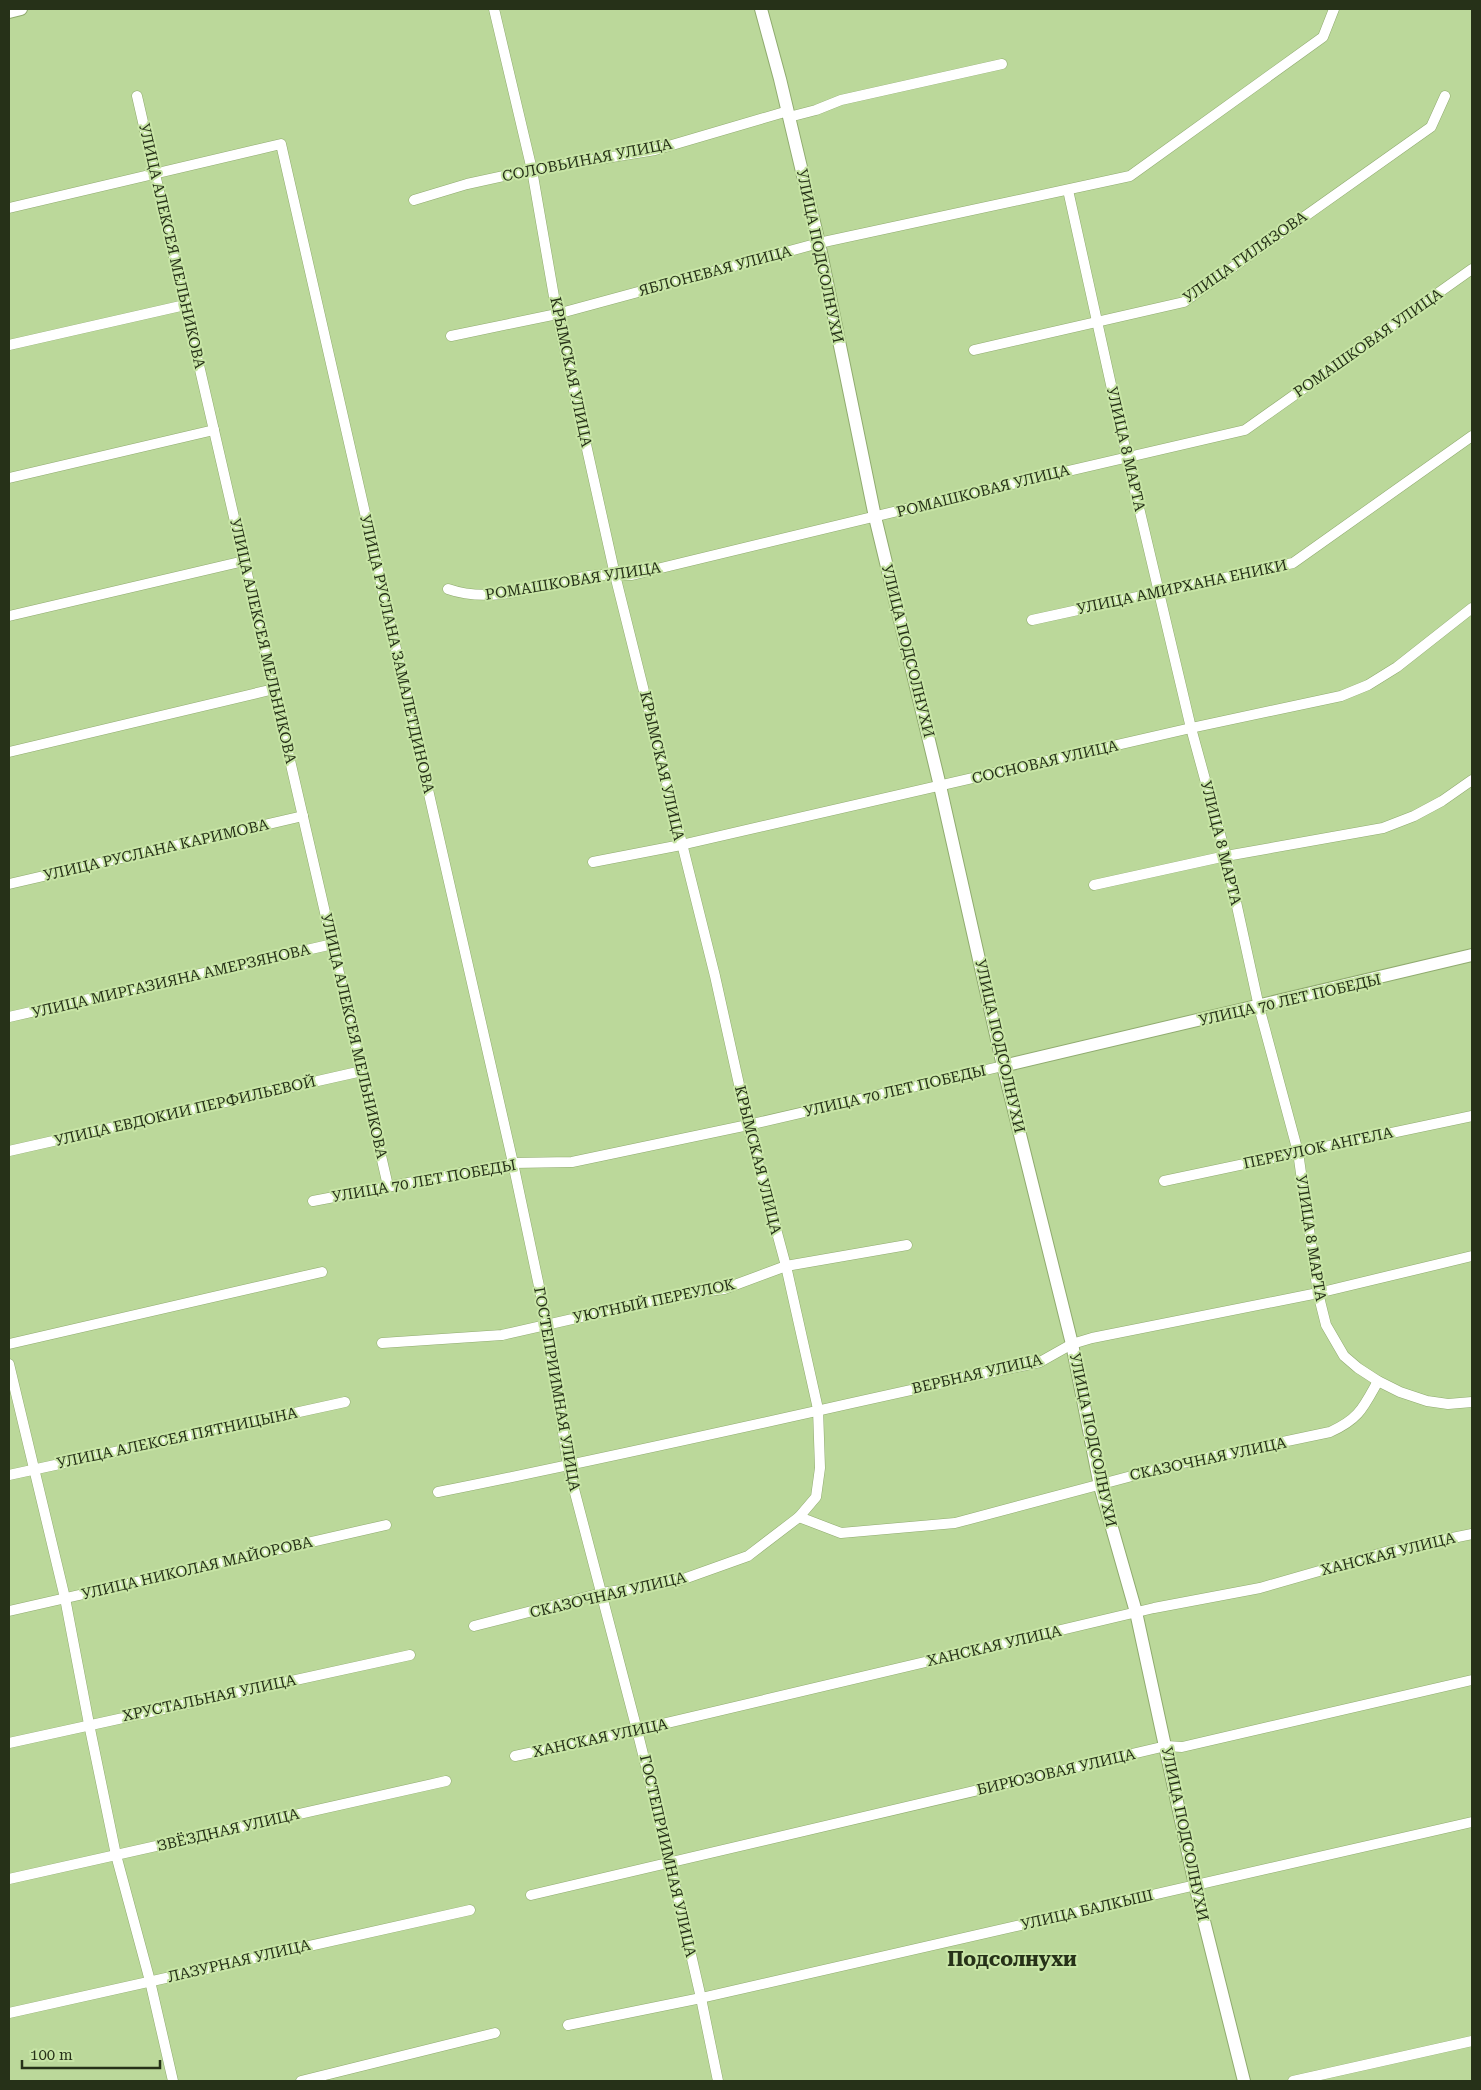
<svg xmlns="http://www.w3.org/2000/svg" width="1481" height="2090" font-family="'Roboto Serif',serif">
  <rect width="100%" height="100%" fill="#bbd89a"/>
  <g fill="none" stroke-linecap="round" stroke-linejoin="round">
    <g stroke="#90ab6f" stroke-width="11">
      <g id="minor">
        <polyline points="137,96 388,1186"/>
        <polyline points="789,117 816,110 841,100 1002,64"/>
        <polyline points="1068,190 1127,457 1191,728 1226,856 1259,1007 1298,1152 1318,1293 1326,1325 1344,1356 1358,1368 1378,1381 1400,1392 1427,1401 1448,1404 1472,1402"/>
        <polyline points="414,200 467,184 532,170 655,150 788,111"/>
        <polyline points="9,208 281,144 513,1163 547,1324 568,1466 637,1730 670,1863 701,1998 718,2081"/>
        <polyline points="451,336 557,314 819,243 1130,176 1323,37 1334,9"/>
        <polyline points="9,345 185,305"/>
        <polyline points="974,350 1184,302 1431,127 1445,96"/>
        <polyline points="9,478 214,430"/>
        <path d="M 448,589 C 493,605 544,584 589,576 C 603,574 617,575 632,575 L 935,502 L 1245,430 L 1472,269"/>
        <polyline points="9,616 244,561"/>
        <polyline points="1032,620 1293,563 1472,436"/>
        <polyline points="9,752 274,689"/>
        <polyline points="593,862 681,845 1191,728 1341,696 1368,685 1397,667 1472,608"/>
        <polyline points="9,884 303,816"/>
        <polyline points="1094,885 1226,856 1383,828 1414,816 1442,801 1472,780"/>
        <polyline points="9,1017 333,944"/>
        <polyline points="9,1151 362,1071"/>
        <polyline points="1164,1181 1472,1116"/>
        <polyline points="313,1201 513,1163 572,1162 748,1125 1003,1066"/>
        <polyline points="382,1343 502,1335 678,1295 724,1289 786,1266 907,1245"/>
        <polyline points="9,1344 322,1272"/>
        <polyline points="9,1364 65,1598 89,1724 116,1855 150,1981 173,2081"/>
        <polyline points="9,1475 345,1402"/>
        <path d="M 438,1492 C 640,1452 839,1405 1040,1362 L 1072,1344 L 1092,1338 L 1318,1293 L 1472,1256"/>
        <path d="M 799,1517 L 841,1533 L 955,1523 L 1177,1464 L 1330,1432 C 1359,1419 1363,1408 1378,1381"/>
        <polyline points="9,1611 386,1525"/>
        <polyline points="474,1626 602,1593 678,1581 748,1556 799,1517 816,1497 820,1468 818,1409 786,1266 748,1125 715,976 615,575 557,314 532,170 494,9"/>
        <polyline points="9,1743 410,1655"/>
        <polyline points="515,1756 637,1730 1154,1608 1260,1588 1389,1551 1472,1534"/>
        <polyline points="9,1879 446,1781"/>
        <polyline points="531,1895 1166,1746 1182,1747 1472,1680"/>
        <polyline points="9,2013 470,1910"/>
        <polyline points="568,2025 701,1998 1472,1822"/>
        <polyline points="301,2081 495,2033"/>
        <polyline points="1293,2081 1472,2041"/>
      </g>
    </g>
    <g stroke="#90ab6f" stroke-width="14">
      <g id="tertiary">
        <polyline points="761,9 780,79 819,243 875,517 940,786 1003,1066 1072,1344 1100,1486 1136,1612 1195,1885 1244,2081"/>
        <polyline points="9,12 21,9"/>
        <polyline points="1003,1066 1472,955"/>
      </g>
    </g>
    <use href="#minor" stroke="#fff" stroke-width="10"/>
    <use href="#tertiary" stroke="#fff" stroke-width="12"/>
  </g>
  <g text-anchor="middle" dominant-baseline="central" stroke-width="4" stroke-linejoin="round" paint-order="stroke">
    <g font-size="15" fill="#263118" stroke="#c8e5a6">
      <text transform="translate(587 160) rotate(-11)">СОЛОВЬИНАЯ УЛИЦА</text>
      <text transform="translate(172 246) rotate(77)">УЛИЦА АЛЕКСЕЯ МЕЛЬНИКОВА</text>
      <text transform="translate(820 256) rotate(78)">УЛИЦА ПОДСОЛНУХИ</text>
      <text transform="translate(1245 257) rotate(-35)">УЛИЦА ГИЛЯЗОВА</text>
      <text transform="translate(715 271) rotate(-15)">ЯБЛОНЕВАЯ УЛИЦА</text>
      <text transform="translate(1368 343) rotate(-35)">РОМАШКОВАЯ УЛИЦА</text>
      <text transform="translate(571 372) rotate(78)">КРЫМСКАЯ УЛИЦА</text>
      <text transform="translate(1126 449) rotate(77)">УЛИЦА 8 МАРТА</text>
      <text transform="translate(983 491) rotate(-14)">РОМАШКОВАЯ УЛИЦА</text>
      <text transform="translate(573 581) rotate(-9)">РОМАШКОВАЯ УЛИЦА</text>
      <text transform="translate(1182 587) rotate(-12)">УЛИЦА АМИРХАНА ЕНИКИ</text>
      <text transform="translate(263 641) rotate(77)">УЛИЦА АЛЕКСЕЯ МЕЛЬНИКОВА</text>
      <text transform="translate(908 651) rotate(76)">УЛИЦА ПОДСОЛНУХИ</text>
      <text transform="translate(397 654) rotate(77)">УЛИЦА РУСЛАНА ЗАМАЛЕТДИНОВА</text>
      <text transform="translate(1045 762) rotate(-13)">СОСНОВАЯ УЛИЦА</text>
      <text transform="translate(662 766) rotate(77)">КРЫМСКАЯ УЛИЦА</text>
      <text transform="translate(1221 843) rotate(76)">УЛИЦА 8 МАРТА</text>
      <text transform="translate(156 850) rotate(-13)">УЛИЦА РУСЛАНА КАРИМОВА</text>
      <text transform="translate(171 981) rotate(-13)">УЛИЦА МИРГАЗИЯНА АМЕРЗЯНОВА</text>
      <text transform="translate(1290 1000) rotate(-13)">УЛИЦА 70 ЛЕТ ПОБЕДЫ</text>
      <text transform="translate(354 1036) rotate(77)">УЛИЦА АЛЕКСЕЯ МЕЛЬНИКОВА</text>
      <text transform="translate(1000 1046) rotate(77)">УЛИЦА ПОДСОЛНУХИ</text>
      <text transform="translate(895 1091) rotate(-13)">УЛИЦА 70 ЛЕТ ПОБЕДЫ</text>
      <text transform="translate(185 1111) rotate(-13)">УЛИЦА ЕВДОКИИ ПЕРФИЛЬЕВОЙ</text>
      <text transform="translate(1318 1148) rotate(-12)">ПЕРЕУЛОК АНГЕЛА</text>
      <text transform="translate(758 1160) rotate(76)">КРЫМСКАЯ УЛИЦА</text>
      <text transform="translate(424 1181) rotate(-10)">УЛИЦА 70 ЛЕТ ПОБЕДЫ</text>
      <text transform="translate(1311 1238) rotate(81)">УЛИЦА 8 МАРТА</text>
      <text transform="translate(654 1301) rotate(-12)">УЮТНЫЙ ПЕРЕУЛОК</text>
      <text transform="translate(977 1374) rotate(-13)">ВЕРБНАЯ УЛИЦА</text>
      <text transform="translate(557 1389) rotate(80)">ГОСТЕПРИИМНАЯ УЛИЦА</text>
      <text transform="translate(177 1438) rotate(-12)">УЛИЦА АЛЕКСЕЯ ПЯТНИЦЫНА</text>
      <text transform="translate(1093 1440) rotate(78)">УЛИЦА ПОДСОЛНУХИ</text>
      <text transform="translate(1208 1459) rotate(-12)">СКАЗОЧНАЯ УЛИЦА</text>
      <text transform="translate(1388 1554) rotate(-14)">ХАНСКАЯ УЛИЦА</text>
      <text transform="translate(197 1568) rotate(-13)">УЛИЦА НИКОЛАЯ МАЙОРОВА</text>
      <text transform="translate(608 1595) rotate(-13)">СКАЗОЧНАЯ УЛИЦА</text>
      <text transform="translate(994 1646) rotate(-13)">ХАНСКАЯ УЛИЦА</text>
      <text transform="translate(209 1698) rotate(-12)">ХРУСТАЛЬНАЯ УЛИЦА</text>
      <text transform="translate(600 1738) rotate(-12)">ХАНСКАЯ УЛИЦА</text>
      <text transform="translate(1056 1772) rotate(-13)">БИРЮЗОВАЯ УЛИЦА</text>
      <text transform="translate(228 1830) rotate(-13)">ЗВЁЗДНАЯ УЛИЦА</text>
      <text transform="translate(1185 1834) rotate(78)">УЛИЦА ПОДСОЛНУХИ</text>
      <text transform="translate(668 1856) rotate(77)">ГОСТЕПРИИМНАЯ УЛИЦА</text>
      <text transform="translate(1087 1910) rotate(-13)">УЛИЦА БАЛКЫШ</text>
      <text transform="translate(239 1961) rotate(-13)">ЛАЗУРНАЯ УЛИЦА</text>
    </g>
    <g font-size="20" font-weight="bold" fill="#263118" stroke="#c8e5a6">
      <text x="1012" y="1959">Подсолнухи</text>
    </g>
  </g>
  <rect width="1481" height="2090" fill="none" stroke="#263118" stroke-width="20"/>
  <path d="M22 2060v8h138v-8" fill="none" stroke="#263118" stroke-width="2.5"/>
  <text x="30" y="2060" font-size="15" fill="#263118" stroke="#c8e5a6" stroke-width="4" paint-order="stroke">100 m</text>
</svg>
